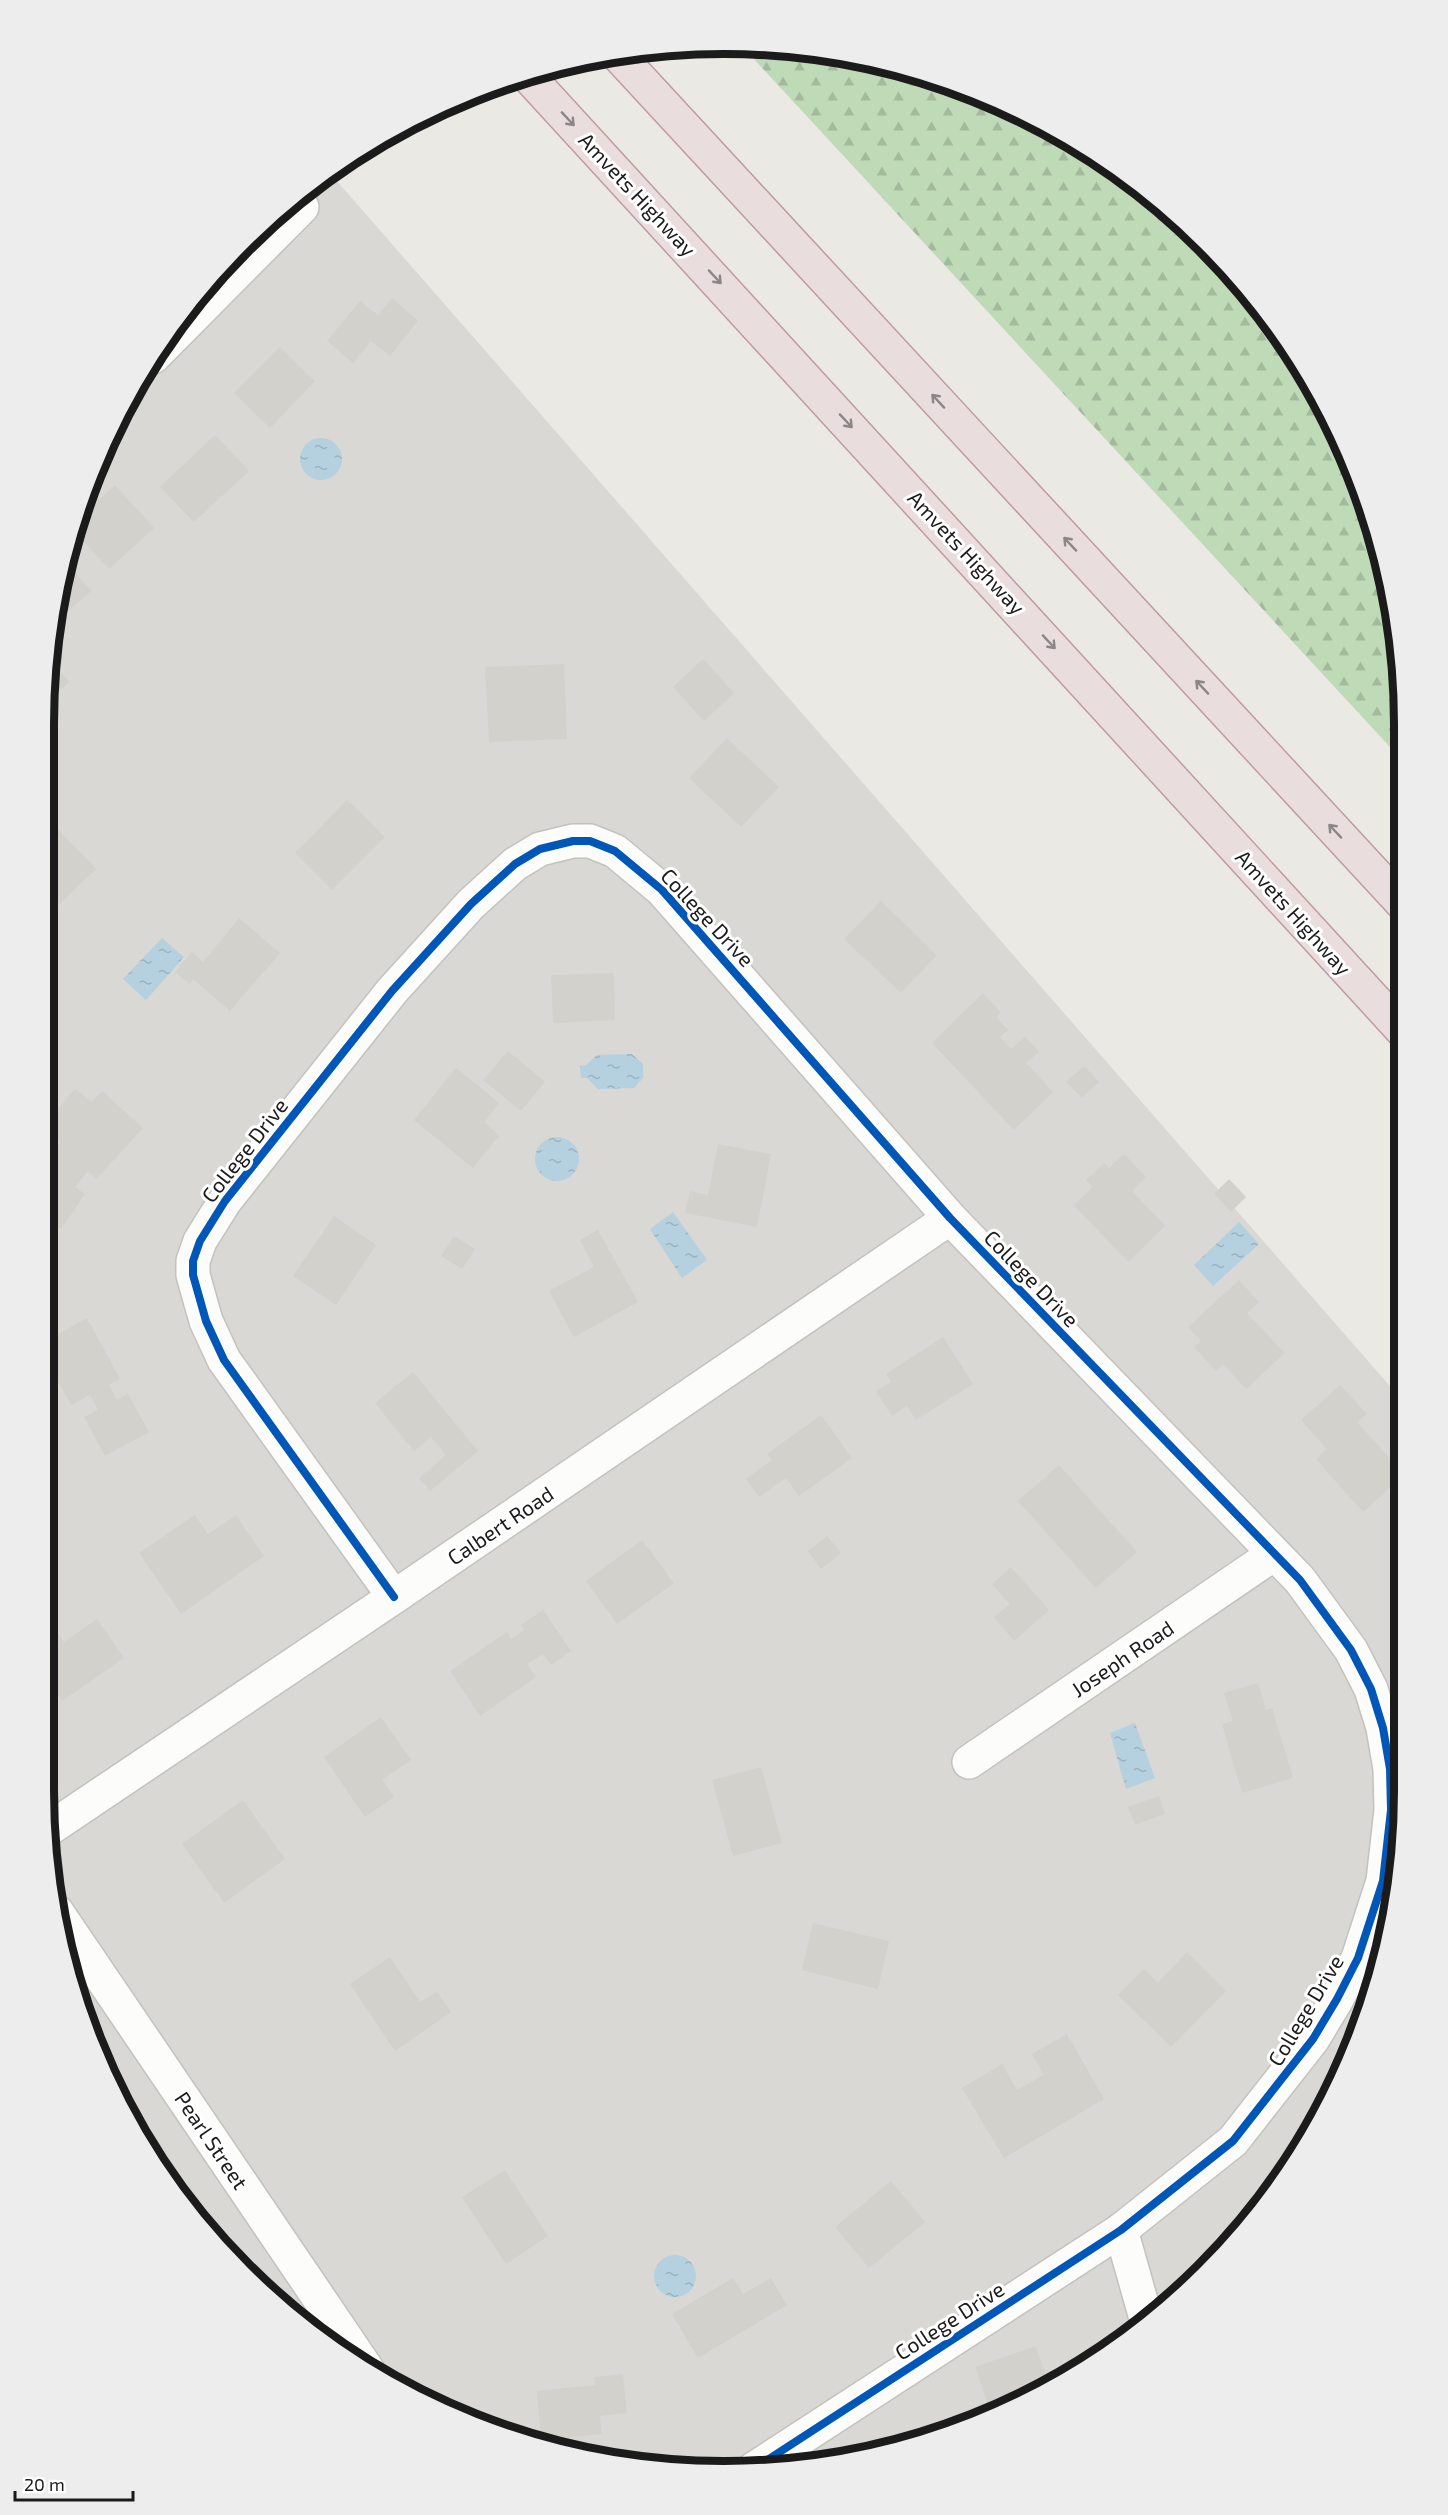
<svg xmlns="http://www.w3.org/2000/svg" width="1448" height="2515" font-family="'Exo 2',sans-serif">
  <defs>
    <pattern id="forest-firs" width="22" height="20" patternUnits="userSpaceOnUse" patternTransform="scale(1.5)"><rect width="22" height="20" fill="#bfdab7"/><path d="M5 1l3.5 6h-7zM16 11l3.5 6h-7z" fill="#a4ba9d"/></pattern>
    <pattern id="water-ripples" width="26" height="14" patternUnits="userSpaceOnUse" patternTransform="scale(1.5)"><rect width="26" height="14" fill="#b5d0df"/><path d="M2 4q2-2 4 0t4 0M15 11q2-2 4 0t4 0" fill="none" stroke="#9bb2bf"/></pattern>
  </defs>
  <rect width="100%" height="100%" fill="#eae9e3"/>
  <polygon fill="#d9d8d5" points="329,172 1403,1401 1403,1836 1368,2010 1290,2169 1235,2240 1139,2331 984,2420 857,2458 768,2470 636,2466 548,2448 423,2401 346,2357 243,2272 184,2205 114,2092 80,2009 49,1880 45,679 80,506 158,346 243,243"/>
  <polygon fill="url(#forest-firs)" points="741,45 856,57 984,95 1102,158 1205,243 1313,383 1368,506 1403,679 1403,761"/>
  <g fill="url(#water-ripples)">
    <circle cx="321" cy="459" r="21"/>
    <polygon points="162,938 184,957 146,1000 123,979"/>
    <polygon points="632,1054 643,1064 643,1078 634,1088 598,1089 587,1078 581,1078 580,1066 586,1065 597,1055"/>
    <circle cx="557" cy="1159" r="22"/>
    <polygon points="673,1212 707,1260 682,1278 650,1229"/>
    <polygon points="1239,1222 1259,1244 1213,1286 1194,1265"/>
    <polygon points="1135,1723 1155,1778 1126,1789 1110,1733"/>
    <circle cx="675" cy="2276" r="21"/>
  </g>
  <g fill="#d2d1cc">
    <polygon points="392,298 418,321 390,356 371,341 353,363 327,341 360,301 378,315"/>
    <polygon points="280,347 315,381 270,428 234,393"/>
    <polygon points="215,435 249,471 194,522 160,487"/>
    <polygon points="115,485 154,528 109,569 74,531 77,520"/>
    <polygon points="68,564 91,591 57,621"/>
    <polygon points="703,659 734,693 704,721 673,687"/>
    <polygon points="49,660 69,682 51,699 45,692"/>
    <polygon points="564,664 567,739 489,742 485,667"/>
    <polygon points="727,738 779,787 741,827 689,778"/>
    <polygon points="347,800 385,837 332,890 295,853"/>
    <polygon points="45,816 96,869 54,909 46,900"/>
    <polygon points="881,901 937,955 901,993 844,939"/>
    <polygon points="239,918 280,953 230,1011 193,979 190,984 175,972 192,952 203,962"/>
    <polygon points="614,973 615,1020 553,1023 551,975"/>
    <polygon points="983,993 1001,1013 996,1017 1008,1030 1000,1037 1011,1049 1025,1037 1039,1052 1026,1063 1053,1092 1014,1130 932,1043"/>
    <polygon points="508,1051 545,1082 521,1111 483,1080"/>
    <polygon points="1084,1066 1099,1082 1082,1098 1066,1082"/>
    <polygon points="456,1068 499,1103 484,1122 499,1136 473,1168 414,1120"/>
    <polygon points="75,1089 92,1102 102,1091 143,1128 96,1179 88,1171 75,1187 85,1194 61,1229 47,1219 47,1161 60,1142 47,1130 47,1122"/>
    <polygon points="718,1144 771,1154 757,1227 685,1213 690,1191 708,1195"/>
    <polygon points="1124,1154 1146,1177 1132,1191 1165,1226 1128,1262 1074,1205 1093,1187 1086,1180 1104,1163 1109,1168"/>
    <polygon points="1229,1179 1246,1197 1231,1212 1214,1194"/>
    <polygon points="334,1216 376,1245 336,1305 293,1276"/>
    <polygon points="598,1230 638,1302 574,1337 549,1291 594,1267 580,1240"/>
    <polygon points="454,1236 475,1249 462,1269 441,1256"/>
    <polygon points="1239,1280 1259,1302 1247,1313 1285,1353 1246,1389 1223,1364 1216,1371 1194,1347 1201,1341 1188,1327"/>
    <polygon points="87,1318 120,1379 109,1385 117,1400 128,1394 149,1432 105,1456 84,1417 98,1410 90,1395 71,1405 47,1362 47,1340"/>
    <polygon points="943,1337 973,1384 916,1420 907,1406 892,1416 876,1391 891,1382 886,1374"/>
    <polygon points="413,1372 478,1451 430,1491 419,1478 446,1455 431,1437 414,1451 375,1403"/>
    <polygon points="1340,1385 1367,1414 1357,1422 1403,1473 1403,1476 1363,1512 1316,1459 1327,1449 1301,1420"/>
    <polygon points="821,1415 852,1458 799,1496 786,1478 759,1497 746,1479 772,1460 767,1454"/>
    <polygon points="1059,1465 1137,1552 1096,1588 1018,1501"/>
    <polygon points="195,1515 208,1534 236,1515 264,1556 181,1614 139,1553"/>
    <polygon points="827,1536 841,1553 821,1569 808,1551"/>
    <polygon points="642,1540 674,1583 617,1624 586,1581"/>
    <polygon points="1011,1567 1049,1610 1014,1641 994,1617 1010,1604 992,1584"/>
    <polygon points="543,1610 571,1651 551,1665 543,1654 527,1664 536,1677 480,1716 450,1671 507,1632 511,1639 524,1630 521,1625"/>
    <polygon points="97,1619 124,1658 62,1701 49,1681 48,1627 51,1625 64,1642"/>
    <polygon points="1258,1683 1266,1710 1272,1708 1293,1778 1242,1793 1222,1724 1233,1721 1224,1693"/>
    <polygon points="381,1717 411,1760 382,1780 394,1797 365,1817 324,1757"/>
    <polygon points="761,1767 782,1843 733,1856 712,1780"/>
    <polygon points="1159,1796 1165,1814 1135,1825 1128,1807"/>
    <polygon points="243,1800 285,1859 224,1903 182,1844"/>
    <polygon points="813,1923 889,1941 878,1989 802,1970"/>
    <polygon points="1187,1952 1226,1991 1171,2047 1118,1995 1144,1969 1158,1983"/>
    <polygon points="390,1957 420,2002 437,1992 451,2012 395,2051 350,1984"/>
    <polygon points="1067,2034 1104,2099 1004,2158 962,2088 1002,2064 1017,2090 1044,2075 1032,2054"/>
    <polygon points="505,2170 548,2236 506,2264 462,2197"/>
    <polygon points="891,2181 925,2222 869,2268 835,2227"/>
    <polygon points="733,2278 743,2294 771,2278 787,2305 698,2358 672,2314"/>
    <polygon points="1036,2346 1048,2383 1004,2409 991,2413 975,2367"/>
    <polygon points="623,2374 627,2413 600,2416 602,2434 541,2440 537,2391 595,2385 594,2377"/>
  </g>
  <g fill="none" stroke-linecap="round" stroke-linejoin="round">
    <g stroke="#c2c2bf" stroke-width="36">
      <g id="minor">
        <polyline points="153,357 302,207"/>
        <polyline points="394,1597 224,1360 206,1321 193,1275 193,1261 200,1241 225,1201 392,991 471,904 515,864 540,849 573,841 590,841 615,851 662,890 950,1218 1300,1580 1351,1650 1371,1689 1383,1728 1390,1769 1391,1810 1383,1881 1358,1958 1337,1999 1313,2039 1233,2141 1121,2230 752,2470"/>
        <polyline points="969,1762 1274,1554"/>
        <polyline points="49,1829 394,1597 950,1218"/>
        <polyline points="57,1912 367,2369"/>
        <polyline points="1121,2230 1147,2322"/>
      </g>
    </g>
    <g stroke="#c09ba0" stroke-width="36">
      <g id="highway">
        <polyline points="617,54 1403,904"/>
        <polyline points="528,76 1403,1031"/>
      </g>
    </g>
    <use href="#minor" stroke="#fcfcfb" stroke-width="33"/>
    <use href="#highway" stroke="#e9dddd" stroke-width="33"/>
    <g stroke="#fff" stroke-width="11">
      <polyline id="cycleway" points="394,1597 224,1360 206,1321 193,1275 193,1261 200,1241 225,1201 392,991 471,904 515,864 540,849 573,841 590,841 615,851 662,890 950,1218 1300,1580 1351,1650 1371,1689 1383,1728 1390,1769 1391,1810 1383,1881 1358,1958 1337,1999 1313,2039 1233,2141 1121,2230 752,2470"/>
    </g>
    <use href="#cycleway" stroke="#0057b8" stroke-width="8"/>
  </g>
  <defs><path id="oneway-shaft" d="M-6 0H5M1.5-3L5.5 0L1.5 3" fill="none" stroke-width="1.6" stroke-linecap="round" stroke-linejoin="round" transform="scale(1.5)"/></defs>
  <g stroke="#8c8686">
    <use href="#oneway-shaft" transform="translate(568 119) rotate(47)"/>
    <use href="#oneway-shaft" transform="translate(715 277) rotate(47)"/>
    <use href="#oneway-shaft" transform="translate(938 401) rotate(-133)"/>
    <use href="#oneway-shaft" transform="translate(846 421) rotate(47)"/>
    <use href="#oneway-shaft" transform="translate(1070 544) rotate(-133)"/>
    <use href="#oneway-shaft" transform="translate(1049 642) rotate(47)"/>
    <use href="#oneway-shaft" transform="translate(1202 687) rotate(-133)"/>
    <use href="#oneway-shaft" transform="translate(1335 831) rotate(-133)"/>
  </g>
  <g text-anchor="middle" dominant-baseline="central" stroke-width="6" stroke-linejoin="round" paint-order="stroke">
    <g font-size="21" fill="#1b1b1b" stroke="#fff">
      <text transform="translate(638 194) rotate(47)">Amvets Highway</text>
      <text transform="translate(967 552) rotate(47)">Amvets Highway</text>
      <text transform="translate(1294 912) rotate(48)">Amvets Highway</text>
      <text transform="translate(708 917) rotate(47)">College Drive</text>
      <text transform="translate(244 1150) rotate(-52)">College Drive</text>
      <text transform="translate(1032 1278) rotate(46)">College Drive</text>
      <text transform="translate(500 1525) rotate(-34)">Calbert Road</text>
      <text transform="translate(1122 1658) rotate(-34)">Joseph Road</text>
      <text transform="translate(1305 2010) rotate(-59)">College Drive</text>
      <text transform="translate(212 2140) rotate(56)">Pearl Street</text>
      <text transform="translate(949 2320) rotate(-33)">College Drive</text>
    </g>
  </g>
  <path d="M0 0H1448V2515H0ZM724 54H724A670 670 0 0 1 1394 724V1791A670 670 0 0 1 724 2461H724A670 670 0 0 1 54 1791V724A670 670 0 0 1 724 54Z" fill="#ededed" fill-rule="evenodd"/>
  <path fill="none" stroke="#1b1b1b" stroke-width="8" d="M724 54H724A670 670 0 0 1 1394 724V1791A670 670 0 0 1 724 2461H724A670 670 0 0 1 54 1791V724A670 670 0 0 1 724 54Z"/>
  <path d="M15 2491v9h118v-9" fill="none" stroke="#1b1b1b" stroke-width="3"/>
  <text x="24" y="2491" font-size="18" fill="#1b1b1b" stroke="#ffffff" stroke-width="4.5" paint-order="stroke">20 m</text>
</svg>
